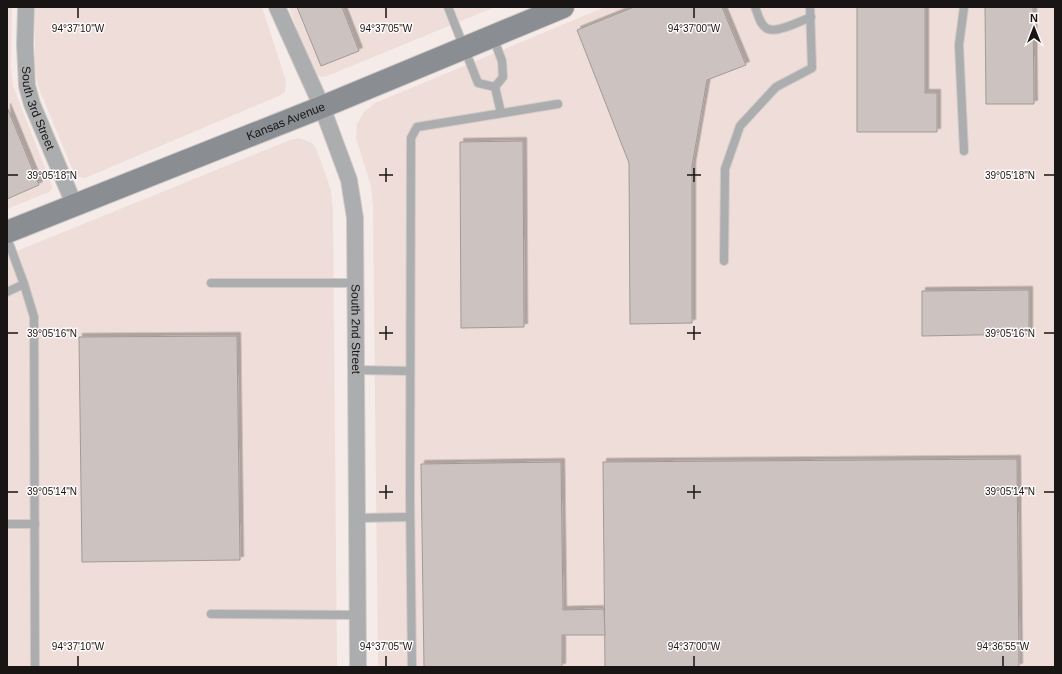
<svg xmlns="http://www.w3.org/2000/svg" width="1062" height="674" font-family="Helvetica,sans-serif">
  <defs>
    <filter id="shadow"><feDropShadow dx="3.5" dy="-3.5" stdDeviation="0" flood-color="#0004"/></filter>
  </defs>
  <rect width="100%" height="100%" fill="#f5ece9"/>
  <g fill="#eeddd8">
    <polygon points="7,7 12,7 11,65 13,86 52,186 52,189 49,192 7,209"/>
    <polygon points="35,7 262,7 286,81 285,92 281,95 85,178 79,177 73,171 38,86 35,68"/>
    <polygon points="289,7 495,7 327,76 321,77 313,73"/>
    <polygon points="605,7 1055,7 1055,667 378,667 373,208 371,186 356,138 357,124 364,112 375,103"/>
    <polygon points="299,138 312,143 316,148 331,190 333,211 337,667 7,667 7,255 290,140"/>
  </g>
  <g fill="#ccc3c1" stroke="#a29a97" filter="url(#shadow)">
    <polygon points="297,7 342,7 359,51 321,66"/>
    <polygon points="634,7 722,7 746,65 707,80 692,166 692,323 630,324 629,163 577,30"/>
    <polygon points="857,7 925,7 925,93 937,93 937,132 857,132"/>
    <polygon points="985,7 1033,7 1034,104 986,104"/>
    <polygon points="7,107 39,185 7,199"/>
    <polygon points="523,141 524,327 461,328 460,142"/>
    <polygon points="1029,290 1029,334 922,336 922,291"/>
    <polygon points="237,336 240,560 82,562 79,337"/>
    <polygon points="1017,459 1019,667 605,667 603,462"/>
    <polygon points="561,462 563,610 604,609 605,635 562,635 562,667 424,667 421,464"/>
  </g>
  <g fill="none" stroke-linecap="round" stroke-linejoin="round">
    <g stroke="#d2cac7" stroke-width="10">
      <g id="service">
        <polyline points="448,7 478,83 495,87 503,77 502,61 493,37"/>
        <path d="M 755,7 C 758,14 760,26 768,29 C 777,33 801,21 811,17"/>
        <polyline points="964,7 959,45 964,151"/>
        <polyline points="495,87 501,113"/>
        <polyline points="7,238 24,284 34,317 35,667"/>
        <polyline points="724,261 725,169 740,126 776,87 812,68 810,7"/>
        <polyline points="211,283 356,283"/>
        <polyline points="7,292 24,284"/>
        <polyline points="356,370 410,371"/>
        <polyline points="358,518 410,517"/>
        <polyline points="7,524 35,524"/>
        <polyline points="211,614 358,615"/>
        <polyline points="412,667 410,498 411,138 417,127 558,104"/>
      </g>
    </g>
    <g stroke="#d2cac7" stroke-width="18">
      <g id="minor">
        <path id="s1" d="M 26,7 L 25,45 L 27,86 L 32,104 L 74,204"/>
        <path id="s2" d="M 277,7 L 322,107 L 349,180 L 355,218 L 358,667"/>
      </g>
    </g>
    <g stroke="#d2cac7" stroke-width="24">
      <g id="secondary">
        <path id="s3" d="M 7,232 L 322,107 L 563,7"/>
      </g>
    </g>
    <use href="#service" stroke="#abadaf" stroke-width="8"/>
    <use href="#minor" stroke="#abadaf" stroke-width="16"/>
    <use href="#secondary" stroke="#8a8d91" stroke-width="22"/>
  </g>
  <path fill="none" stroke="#181514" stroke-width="1.5" d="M 78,8 L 78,18M 386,8 L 386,18M 694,8 L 694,18M 386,168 L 386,182M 694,168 L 694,182M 8,175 L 18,175M 379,175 L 393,175M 687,175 L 701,175M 1044,175 L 1054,175M 386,326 L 386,340M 694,326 L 694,340M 8,333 L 18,333M 379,333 L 393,333M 687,333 L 701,333M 1044,333 L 1054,333M 386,485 L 386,499M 694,485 L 694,499M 8,492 L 18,492M 379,492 L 393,492M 687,492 L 701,492M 1044,492 L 1054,492M 78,656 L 78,666M 386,656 L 386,666M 694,656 L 694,666M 1003,656 L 1003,666"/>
  <g text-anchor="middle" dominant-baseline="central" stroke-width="3" stroke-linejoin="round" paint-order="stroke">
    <g font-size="12" fill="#181514" stroke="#fefbfa">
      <text stroke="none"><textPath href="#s1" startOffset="103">South 3rd Street</textPath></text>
      <text stroke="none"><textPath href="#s3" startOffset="300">Kansas Avenue</textPath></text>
      <text stroke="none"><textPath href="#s2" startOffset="337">South 2nd Street</textPath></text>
    </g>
  </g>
  <g font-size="10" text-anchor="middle" fill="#181514" stroke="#fefbfa" stroke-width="3" stroke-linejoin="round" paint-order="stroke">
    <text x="78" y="32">94°37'10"W</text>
    <text x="386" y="32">94°37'05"W</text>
    <text x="694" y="32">94°37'00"W</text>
    <text x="52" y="179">39°05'18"N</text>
    <text x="1010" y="179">39°05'18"N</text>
    <text x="52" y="337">39°05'16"N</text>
    <text x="1010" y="337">39°05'16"N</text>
    <text x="52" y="495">39°05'14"N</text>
    <text x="1010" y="495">39°05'14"N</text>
    <text x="78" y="650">94°37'10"W</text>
    <text x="386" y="650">94°37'05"W</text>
    <text x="694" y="650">94°37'00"W</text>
    <text x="1003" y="650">94°36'55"W</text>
  </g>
  <rect width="1062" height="674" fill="none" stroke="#181514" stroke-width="16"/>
  <g transform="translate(1034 28)" stroke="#fefbfa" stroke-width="3" paint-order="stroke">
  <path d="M0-3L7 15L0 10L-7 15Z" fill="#181514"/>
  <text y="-6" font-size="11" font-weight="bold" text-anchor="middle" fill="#181514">N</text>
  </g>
</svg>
